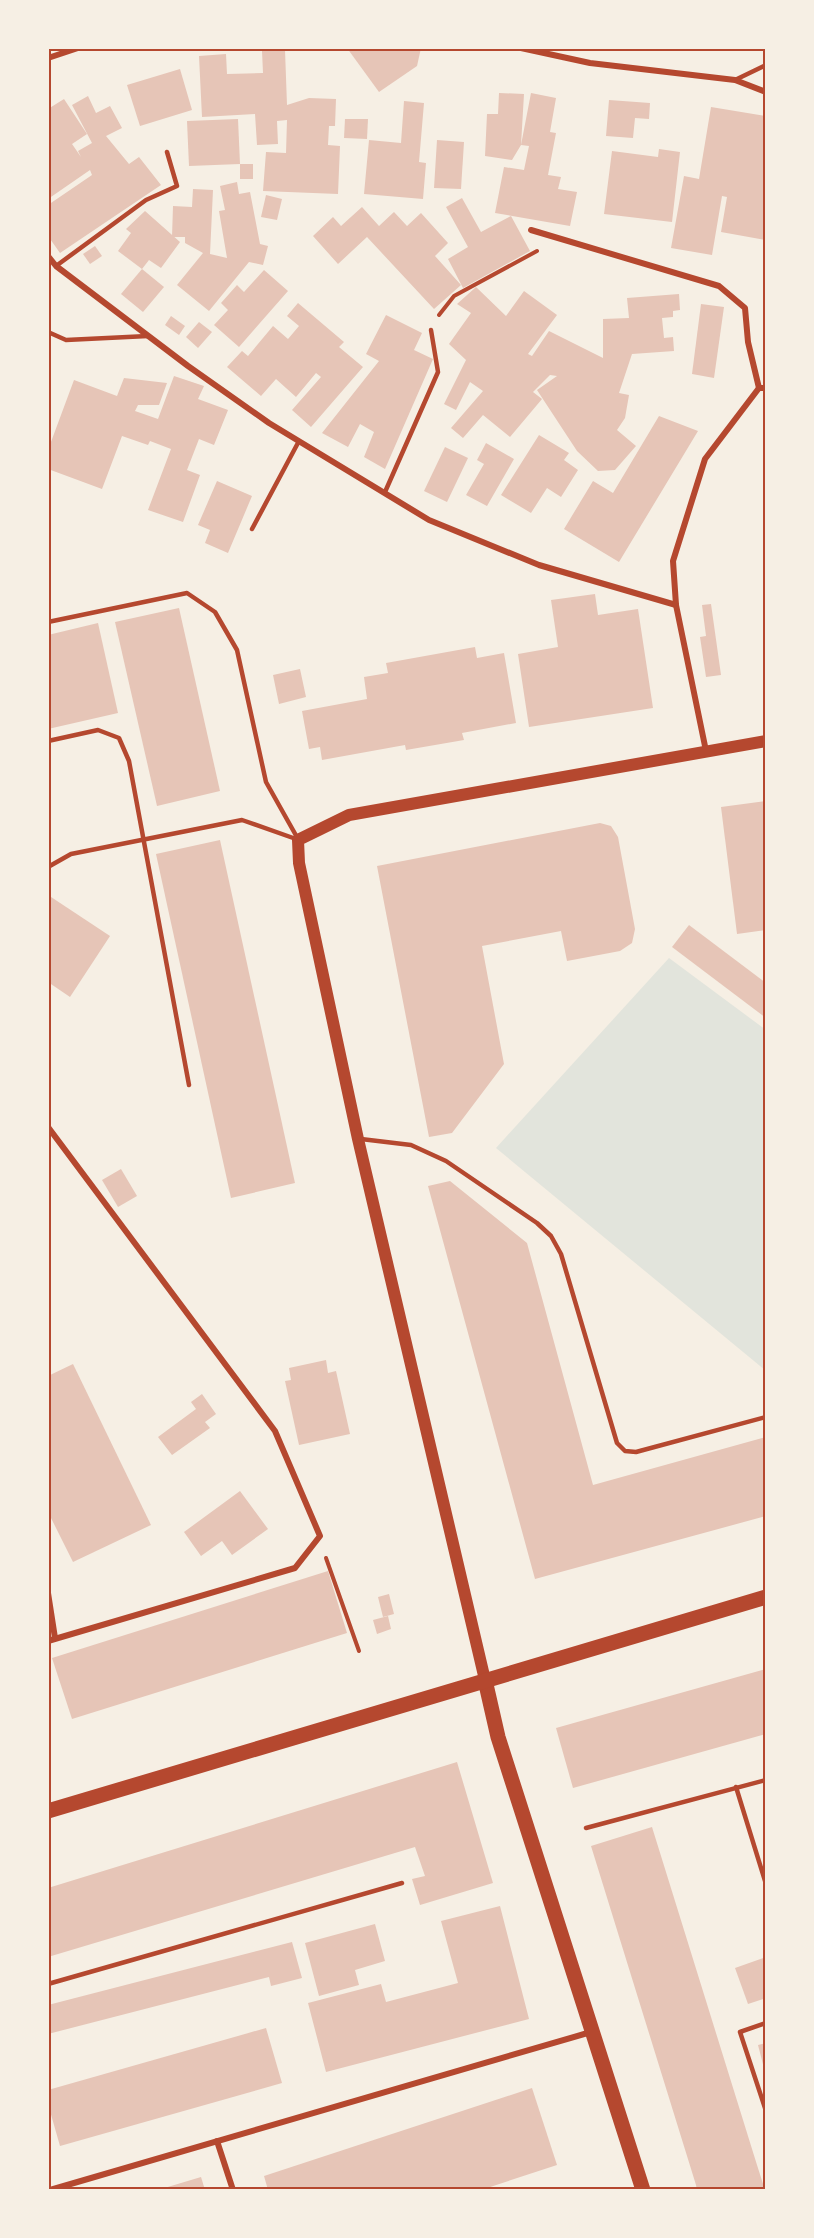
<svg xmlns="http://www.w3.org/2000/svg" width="814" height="2238" font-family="'Source Sans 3',sans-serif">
  <rect width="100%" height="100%" fill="#f6efe4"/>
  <polygon fill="#e2e4dc" points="669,958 766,1030 766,1371 496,1148"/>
  <g fill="#e6c5b7">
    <polygon points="347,48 421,48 417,66 379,92"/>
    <polygon points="285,50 287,105 309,98 336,99 335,126 329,126 328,145 340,146 338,194 263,191 266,152 286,153 287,120 277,121 278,144 257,145 255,114 202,117 199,56 226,54 227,74 263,73 262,51"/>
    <polygon points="180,69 192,110 140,126 127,85"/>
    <polygon points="499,93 524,94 521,145 531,93 556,98 550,132 556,133 548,175 561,177 558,189 577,192 570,226 495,213 504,167 524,170 529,146 521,145 512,160 485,156 487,114 498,114"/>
    <polygon points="88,96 96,113 110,106 122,128 106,136 129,164 139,157 161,185 60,253 48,236 48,205 92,175 90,170 48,199 48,109 64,99 87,134 72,144 81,157 78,151 92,143 72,105"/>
    <polygon points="609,100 650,103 649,119 635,118 633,138 606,136"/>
    <polygon points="404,101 424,103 419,162 426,163 423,199 364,194 369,140 401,143"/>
    <polygon points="711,107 766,116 766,240 721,232 727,197 722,196 712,255 671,248 684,176 699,179"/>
    <polygon points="238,119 240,164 189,166 187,121"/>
    <polygon points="345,119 368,119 367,139 344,138"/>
    <polygon points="437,140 464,142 461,189 434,188"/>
    <polygon points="659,149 680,152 672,222 604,214 612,151 658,157"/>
    <rect x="240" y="164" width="13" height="15"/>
    <polygon points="237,182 239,194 250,192 260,244 268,246 263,265 249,262 209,311 177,285 203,253 185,243 185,237 172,237 173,206 192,207 193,189 213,190 210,254 227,258 219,211 225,210 220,186"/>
    <polygon points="266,195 282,199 277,220 261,217"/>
    <polygon points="462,198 481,232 511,216 530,251 463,288 448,259 468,247 446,207"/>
    <polygon points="362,207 379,226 394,212 407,226 421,213 448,243 435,256 461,285 434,309 367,237 338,264 313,236 333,217 341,226"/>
    <polygon points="145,211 180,242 161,268 149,260 142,269 118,251 131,233 126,229"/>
    <polygon points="95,246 102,256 90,264 83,254"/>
    <polygon points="142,269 164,287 143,312 121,294"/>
    <polygon points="264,270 288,291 239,347 214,325 228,310 221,303 237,285 244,292"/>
    <polygon points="476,287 506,316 524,291 557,315 528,354 532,356 549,331 603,358 603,319 629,318 627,298 679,294 680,310 673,311 673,317 662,318 664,338 673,337 674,351 632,354 619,393 629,395 625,418 617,430 636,446 615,470 598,471 577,451 537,390 557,376 550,375 533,392 542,399 510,437 483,415 463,438 451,428 483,391 470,382 456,410 444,404 466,360 449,344 471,313 457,304"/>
    <polygon points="298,303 344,342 339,347 363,367 311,427 292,410 321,377 316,373 296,397 276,379 261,396 227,367 242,351 248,356 273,326 288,339 299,326 287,316"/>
    <polygon points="701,304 724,307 714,378 692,374"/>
    <polygon points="386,315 422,333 414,350 433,359 385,469 364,457 374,432 360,424 348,447 322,433 379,361 366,354"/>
    <polygon points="171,316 185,326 179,335 165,325"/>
    <polygon points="199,322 212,332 198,348 186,337"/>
    <polygon points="174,376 204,386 198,399 228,410 214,445 199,439 187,470 200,475 183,522 148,510 171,449 150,441 148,445 122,436 102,489 48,469 48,450 74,380 117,396 124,378 167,383 159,405 138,405 135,411 158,419"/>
    <polygon points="659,416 698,431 619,562 564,529 593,481 613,493"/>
    <polygon points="539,435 569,453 564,460 578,470 561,497 547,488 531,513 501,495"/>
    <polygon points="486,443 514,459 487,506 466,495 484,464 477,460"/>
    <polygon points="445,447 468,458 447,502 424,491"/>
    <polygon points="217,481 252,496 228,553 205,543 210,530 198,525"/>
    <polygon points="595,594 598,615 638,609 653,708 529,727 518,654 558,647 551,600"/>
    <polygon points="711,604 721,675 706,677 700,637 706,636 702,605"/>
    <polygon points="179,608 220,791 157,806 115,622"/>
    <polygon points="98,623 118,713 48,729 48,635"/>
    <polygon points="475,647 477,658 504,653 516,723 462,733 464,740 406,750 405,745 322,760 320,747 309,749 302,711 367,699 364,677 388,673 386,663"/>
    <polygon points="300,669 306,697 279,704 273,675"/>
    <polygon points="766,801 766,930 737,934 721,807"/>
    <polygon points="600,823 611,826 618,837 635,929 632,943 620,951 567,961 561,931 482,946 504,1064 452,1133 429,1137 377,866"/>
    <polygon points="220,840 295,1183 231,1198 156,854"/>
    <polygon points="48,895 110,936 70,997 48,982"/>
    <polygon points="689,925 766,983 766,1018 672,947"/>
    <polygon points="121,1169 137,1196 118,1207 102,1180"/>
    <polygon points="450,1181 527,1243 593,1485 766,1437 766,1516 535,1579 428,1186"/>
    <polygon points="326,1360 328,1373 336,1371 350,1434 299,1445 285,1381 291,1380 289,1368"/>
    <polygon points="73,1364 151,1525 73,1562 48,1512 48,1376"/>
    <polygon points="202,1394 216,1414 205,1422 210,1428 172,1455 158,1437 196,1409 191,1402"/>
    <polygon points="240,1491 268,1529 232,1555 222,1541 201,1556 184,1532"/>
    <polygon points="328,1571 347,1633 72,1719 52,1658"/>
    <polygon points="389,1594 394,1614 383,1617 378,1597"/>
    <polygon points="388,1616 391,1629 377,1634 373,1620"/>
    <polygon points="766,1669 766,1734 573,1788 556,1728"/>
    <polygon points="457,1762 493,1883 420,1905 412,1879 425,1876 415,1847 48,1957 48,1888"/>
    <polygon points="652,1827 757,2165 765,2190 697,2190 696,2185 591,1846"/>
    <polygon points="500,1906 529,2019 326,2072 308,2003 381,1984 386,2002 458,1983 441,1921"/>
    <polygon points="375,1924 385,1961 355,1970 359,1985 319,1996 305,1943"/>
    <polygon points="292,1942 302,1978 271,1986 269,1977 48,2034 48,2005"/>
    <polygon points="766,1957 766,1998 748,2004 735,1968"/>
    <polygon points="266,2028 282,2083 60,2146 48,2104 48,2090"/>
    <polygon points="766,2043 766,2072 765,2072 758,2045"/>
    <polygon points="532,2088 557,2165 481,2190 268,2190 264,2176"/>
    <polygon points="201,2177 205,2190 161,2190 161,2189"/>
  </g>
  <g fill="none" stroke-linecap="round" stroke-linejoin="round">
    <g stroke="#b5482f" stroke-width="4">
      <polyline points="439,315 454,296 537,251"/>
      <polyline points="326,1558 359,1651"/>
    </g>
    <g stroke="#b5482f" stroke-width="4.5">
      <polyline points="735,80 766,65"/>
      <polyline points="56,266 146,200 177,186 167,152"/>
      <polyline points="48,332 66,340 148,336"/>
      <polyline points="385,492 438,372 431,330"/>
      <polyline points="252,529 299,441"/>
      <polyline points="48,622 187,593 215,612 237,650 266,782 298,839"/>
      <polyline points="48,741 98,730 119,738 129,761 189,1085"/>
      <polyline points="48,867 71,854 242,820 296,839"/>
      <polyline points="361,1139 411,1145 446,1161 537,1223 551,1236 561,1254 617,1443 625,1451 636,1452 766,1417"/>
      <polyline points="736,1787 766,1884"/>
      <polyline points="586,1828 766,1780"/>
      <polyline points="48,1984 402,1883"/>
      <polyline points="766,2023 740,2032 766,2111"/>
    </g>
    <g stroke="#b5482f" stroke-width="6">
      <polyline points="521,48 590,63 735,80 766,92"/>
      <polyline points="48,58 78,48"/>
      <polyline points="531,230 719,286 745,308 748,342 759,388"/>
      <polyline points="48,256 56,266 188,366 269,423 429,520 539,565 676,605"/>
      <polyline points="706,751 676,605 673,561 705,459 759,388 766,388"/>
      <polyline points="48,1127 275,1431 320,1536 295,1568 48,1641"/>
      <polyline points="48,1593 55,1638"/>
      <polyline points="217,2141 233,2190"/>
      <polyline points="50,2190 591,2032"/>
    </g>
    <polyline stroke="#b5482f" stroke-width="12" points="485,1680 358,1139 299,863 298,840 349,815 766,741"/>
    <g stroke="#b5482f" stroke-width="15">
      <polyline points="485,1680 498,1737 643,2190"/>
      <polyline points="48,1811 766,1597"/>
    </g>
  </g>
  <rect width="814" height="2238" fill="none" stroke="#f6efe4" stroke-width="99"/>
  <rect x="50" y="50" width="714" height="2138" fill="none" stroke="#b5482f" stroke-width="2"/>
</svg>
